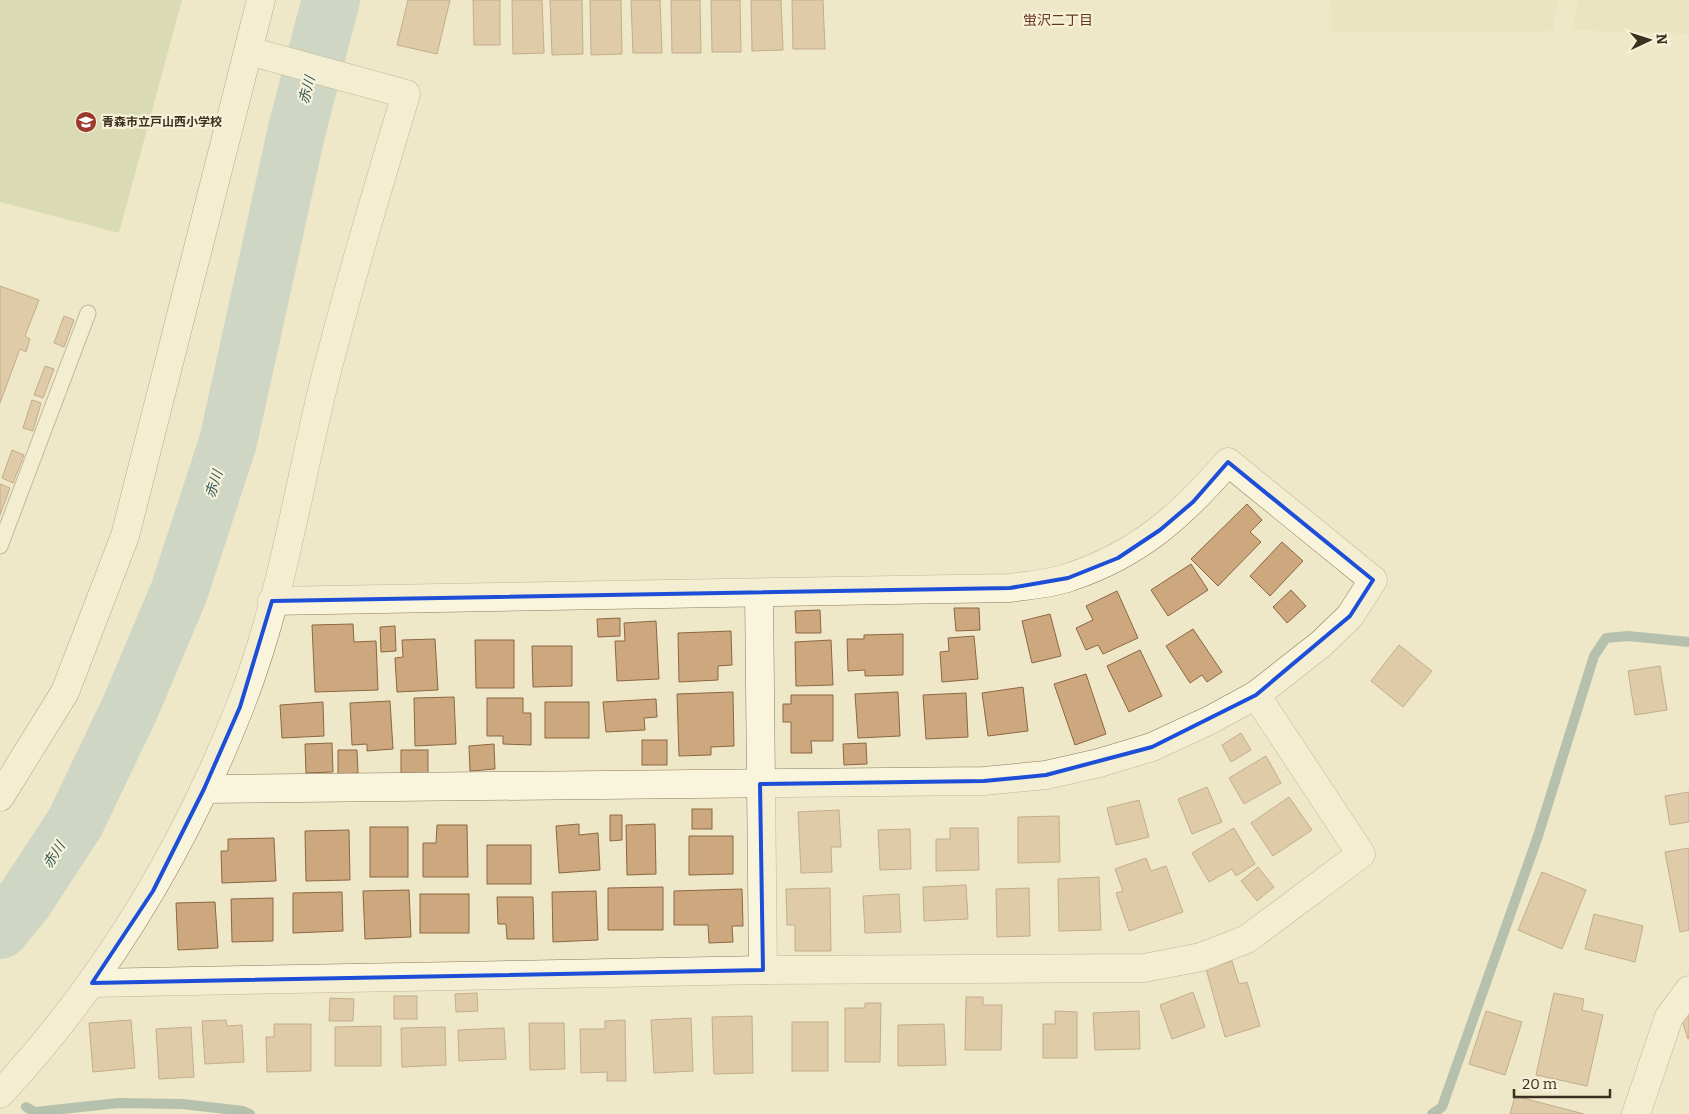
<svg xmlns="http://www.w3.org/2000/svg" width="1689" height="1114" font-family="Bitter,'Noto Sans JP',serif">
  <rect width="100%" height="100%" fill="#efe8c8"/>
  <g fill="#e5e3b5">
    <polygon points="1330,0 1559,0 1553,31 1333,33"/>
    <polygon points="1578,0 1689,0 1689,34 1572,30"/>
  </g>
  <polygon fill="#c2cd9c" points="0,0 182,0 119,233 0,202"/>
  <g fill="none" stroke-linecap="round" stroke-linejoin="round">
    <g stroke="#6f928d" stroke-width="10">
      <polyline points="26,1107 35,1112 118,1103 182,1104 243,1111 250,1114"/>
      <polyline points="1432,1114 1442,1107 1538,836 1594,656 1606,638 1628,636 1689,642"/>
    </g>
    <polyline stroke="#a9c3be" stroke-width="58" points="0,930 24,901 75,823 130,708 179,592 228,442 297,129 331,0"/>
  </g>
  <g fill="#cda87e" stroke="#8b6742">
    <polygon points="408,0 450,0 437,54 397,45"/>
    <polygon points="473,0 500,0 500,45 474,45"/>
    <polygon points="512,0 542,0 544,53 513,54"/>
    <polygon points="550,0 582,0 583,54 552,55"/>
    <polygon points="590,0 621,0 622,54 591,55"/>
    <polygon points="631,0 660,0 662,53 633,53"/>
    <polygon points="671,0 700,0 701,53 672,53"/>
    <polygon points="711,0 740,0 741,52 712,52"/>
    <polygon points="751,0 781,0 783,50 752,51"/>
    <polygon points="792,0 823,0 825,49 793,49"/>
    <polygon points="0,286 39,300 25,336 30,339 26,352 20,349 0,403"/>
    <polygon points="64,316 74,320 64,347 54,343"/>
    <polygon points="45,366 54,369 43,398 34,395"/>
    <polygon points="32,400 41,403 33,431 23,428"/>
    <polygon points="12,450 24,455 13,483 2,478"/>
    <polygon points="0,484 10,488 0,515"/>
    <polygon points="1247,504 1262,520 1250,532 1261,542 1218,586 1191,559"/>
    <polygon points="1282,542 1303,561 1270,596 1250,576"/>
    <polygon points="1191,564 1208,590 1168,616 1151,590"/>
    <polygon points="1291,590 1306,606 1287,623 1273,607"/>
    <polygon points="1117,591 1138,638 1103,654 1098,645 1086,650 1076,628 1093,620 1086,606"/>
    <polygon points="954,608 979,608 980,630 956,631"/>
    <polygon points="820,610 821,633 796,633 795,611"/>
    <polygon points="1050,614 1061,656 1032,663 1022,621"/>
    <polygon points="620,618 620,636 598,637 597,619"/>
    <polygon points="656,621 659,679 617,681 615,641 625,641 624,623"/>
    <polygon points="353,624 354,642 376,641 378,690 315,692 312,625"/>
    <polygon points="395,626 396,651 381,652 380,627"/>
    <polygon points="1193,629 1222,672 1207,682 1202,675 1190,683 1166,646"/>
    <polygon points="731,631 732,665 718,666 718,680 679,682 678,633"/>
    <polygon points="903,634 903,675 865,676 865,670 848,671 847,639 864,639 864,635"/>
    <polygon points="974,636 978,679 942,682 940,652 949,651 948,638"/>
    <polygon points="435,639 438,690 397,692 395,658 403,657 402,640"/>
    <polygon points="475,640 514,640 514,688 476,688"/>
    <polygon points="831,640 833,685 796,686 795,642"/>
    <polygon points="1399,645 1432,671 1403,707 1371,681"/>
    <polygon points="532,646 572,646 572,686 533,687"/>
    <polygon points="1140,650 1162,696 1129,712 1107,666"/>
    <polygon points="1660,666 1667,710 1635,715 1628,671"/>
    <polygon points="1086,674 1106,734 1075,745 1054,684"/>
    <polygon points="1023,687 1028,731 988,736 982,693"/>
    <polygon points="733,692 734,746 711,747 711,755 679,756 677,694"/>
    <polygon points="898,692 900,736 858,738 855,694"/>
    <polygon points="966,693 968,737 926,739 923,695"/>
    <polygon points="791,695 833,695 833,741 811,741 812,753 791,753 791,722 783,722 783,704 791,704"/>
    <polygon points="454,697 456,744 415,746 414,698"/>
    <polygon points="487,698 523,698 523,713 531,713 531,745 503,744 503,736 487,736"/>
    <polygon points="656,699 657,717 644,718 645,730 606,732 603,702"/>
    <polygon points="390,701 393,749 367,751 367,744 352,745 350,703"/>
    <polygon points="323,702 324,736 282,738 280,705"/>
    <rect x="545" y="702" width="44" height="36"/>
    <polygon points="1241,733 1251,750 1231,762 1222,745"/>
    <rect x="642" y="740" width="25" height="25"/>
    <polygon points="332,743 333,772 306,773 305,744"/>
    <polygon points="866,743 867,764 844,765 843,744"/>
    <polygon points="494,744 495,769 470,771 469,746"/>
    <polygon points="338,750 357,750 358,773 338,774"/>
    <rect x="401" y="750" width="27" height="23"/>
    <polygon points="1266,756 1281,783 1244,804 1229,778"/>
    <polygon points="1207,787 1222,822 1192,834 1178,799"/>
    <polygon points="1689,792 1689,822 1670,825 1665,796"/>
    <polygon points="1289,797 1312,830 1273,856 1251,823"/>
    <polygon points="1139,800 1149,837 1116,845 1107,808"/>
    <rect x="692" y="809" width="20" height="20"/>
    <polygon points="839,810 841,847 831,847 832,872 801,873 798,812"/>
    <polygon points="610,815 622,815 622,840 610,841"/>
    <polygon points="1059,816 1060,862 1018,863 1018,817"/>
    <polygon points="579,824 579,835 598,833 600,870 559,873 556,826"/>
    <polygon points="655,824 656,874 627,875 626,825"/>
    <polygon points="437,825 467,825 468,877 423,877 423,843 436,843"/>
    <rect x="370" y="827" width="38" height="50"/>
    <polygon points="950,828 978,828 979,870 936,871 936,839 950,839"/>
    <polygon points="1234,828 1255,864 1236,876 1232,869 1209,882 1192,853"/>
    <polygon points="910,829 911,869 880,870 878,830"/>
    <polygon points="349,830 350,880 306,881 305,831"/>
    <polygon points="689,836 733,836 733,874 689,875"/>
    <polygon points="274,838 276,881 222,883 221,851 228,851 228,839"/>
    <rect x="487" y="845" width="44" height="39"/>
    <polygon points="1689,848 1689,930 1680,932 1665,852"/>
    <polygon points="1146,858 1151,871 1166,866 1183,912 1129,931 1116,893 1123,891 1115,869"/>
    <polygon points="1258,867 1274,887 1257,901 1241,881"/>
    <polygon points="1542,872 1586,890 1562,949 1518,930"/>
    <polygon points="1099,877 1101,930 1059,931 1058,879"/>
    <polygon points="966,885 968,919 924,921 923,887"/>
    <polygon points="663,887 663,930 608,930 608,888"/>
    <polygon points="830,888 831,951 795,951 795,925 787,925 786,889"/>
    <polygon points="1029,888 1030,936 997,937 996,889"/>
    <polygon points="742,889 743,926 732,926 733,942 709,943 708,925 674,925 674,891"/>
    <polygon points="409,890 411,937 365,939 363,891"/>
    <polygon points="596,891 598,940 553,942 552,892"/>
    <polygon points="342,892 343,931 293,933 293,893"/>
    <rect x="420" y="894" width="49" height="39"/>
    <polygon points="899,894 901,932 865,933 863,896"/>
    <polygon points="497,897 533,897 534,939 507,939 506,924 498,924"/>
    <polygon points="273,898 273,941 232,942 231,899"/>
    <polygon points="215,902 218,948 178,950 176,903"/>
    <polygon points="1594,914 1643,926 1635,962 1585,949"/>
    <polygon points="1232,961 1239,984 1247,982 1260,1026 1225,1037 1206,969"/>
    <polygon points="1193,992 1205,1027 1172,1039 1160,1005"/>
    <polygon points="477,993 478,1011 456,1012 455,994"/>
    <polygon points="1554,993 1584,999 1582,1010 1603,1015 1587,1086 1536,1075"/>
    <rect x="394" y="996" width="23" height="23"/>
    <polygon points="966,997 983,997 983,1005 1002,1005 1001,1050 965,1050"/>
    <polygon points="330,998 354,999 353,1021 329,1021"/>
    <polygon points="865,1003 881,1003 880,1062 845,1062 845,1008 865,1008"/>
    <polygon points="1689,1008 1689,1038 1688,1039 1681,1017"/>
    <polygon points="1055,1011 1077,1012 1077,1058 1043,1058 1043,1024 1055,1024"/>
    <polygon points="1139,1011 1140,1049 1095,1050 1093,1013"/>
    <polygon points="1486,1011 1522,1022 1505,1075 1469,1064"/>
    <polygon points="752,1016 753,1073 714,1074 712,1017"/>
    <polygon points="691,1018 693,1071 654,1073 651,1020"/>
    <polygon points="131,1020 135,1068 93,1072 89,1023"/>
    <polygon points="226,1020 227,1026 242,1025 244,1062 205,1064 202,1021"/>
    <polygon points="625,1020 626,1081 607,1081 607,1072 581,1073 580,1029 605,1029 605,1021"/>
    <rect x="792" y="1022" width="36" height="49"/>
    <polygon points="529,1023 564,1023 565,1069 530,1070"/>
    <polygon points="274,1024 311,1024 311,1071 267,1072 266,1037 274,1037"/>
    <polygon points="944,1024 946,1065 898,1066 898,1025"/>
    <polygon points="381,1026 381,1066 335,1066 335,1027"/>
    <polygon points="191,1027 194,1077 159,1079 156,1029"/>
    <polygon points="445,1027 446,1065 402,1067 401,1028"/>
    <polygon points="504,1028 506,1059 459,1061 458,1030"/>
    <polygon points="1515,1096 1584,1114 1510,1114"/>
  </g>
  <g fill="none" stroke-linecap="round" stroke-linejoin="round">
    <g stroke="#8b7b5d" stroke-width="17">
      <polyline id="lane" points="0,546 88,313"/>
    </g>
    <g stroke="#8b7b5d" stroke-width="29">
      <g id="street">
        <polyline points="759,593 763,970"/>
        <path d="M 204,789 L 984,781 L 1046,775 L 1099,763 L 1152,747 L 1210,720 L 1256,695 L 1321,644 L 1350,616 L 1373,580 L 1228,462 C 1181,516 1139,554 1070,577 C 1051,584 1029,585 1010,588 L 272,601"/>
        <polyline points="92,983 763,970 1144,968 1201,957 1247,939 1361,854 1256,695"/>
        <path d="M 0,1094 C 104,982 183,851 239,709 C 279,609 296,500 321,395 C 346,294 376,194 406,94 L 249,51"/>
        <polyline points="1636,1114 1669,1017 1689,990"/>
      </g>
    </g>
    <g stroke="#6d5c40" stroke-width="29">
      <polyline id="secondary" points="0,797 65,692 125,536 261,0"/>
    </g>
    <use href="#lane" stroke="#f9f4dc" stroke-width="15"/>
    <use href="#street" stroke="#f9f4dc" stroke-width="28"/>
    <use href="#secondary" stroke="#f9f4dc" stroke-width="28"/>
  </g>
  <path d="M0 0H1689V1114H0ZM 1228,462 L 1373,580 L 1350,616 L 1256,695 L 1152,747 L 1046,775 L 984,781 L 760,784 L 763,970 L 92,983 L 153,891 L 204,789 L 240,707 L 272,601 L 1010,588 L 1068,578 L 1118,558 L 1160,530 L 1193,502 Z" fill="#efe8c8" fill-opacity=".55" fill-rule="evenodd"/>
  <path fill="none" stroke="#1d4ed8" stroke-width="4" stroke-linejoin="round" d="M 1228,462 L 1373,580 L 1350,616 L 1256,695 L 1152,747 L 1046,775 L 984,781 L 760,784 L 763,970 L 92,983 L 153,891 L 204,789 L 240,707 L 272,601 L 1010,588 L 1068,578 L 1118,558 L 1160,530 L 1193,502 Z"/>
  <defs>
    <g id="school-disc" transform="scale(1.125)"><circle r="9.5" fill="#9b392c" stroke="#f6f1d8"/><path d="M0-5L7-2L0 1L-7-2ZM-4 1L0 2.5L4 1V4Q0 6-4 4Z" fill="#fff"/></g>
  </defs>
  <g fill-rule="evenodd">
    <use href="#school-disc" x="86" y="122"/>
  </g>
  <g text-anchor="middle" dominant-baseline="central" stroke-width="4.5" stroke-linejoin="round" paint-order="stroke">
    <g font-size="12" font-weight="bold" fill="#3c3120" stroke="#f6f1d8" text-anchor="start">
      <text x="102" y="122">青森市立戸山西小学校</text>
    </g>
    <g font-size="14" fill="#683720" stroke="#f6f1d8">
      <text x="1058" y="20">蛍沢二丁目</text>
    </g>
    <g font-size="14" font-style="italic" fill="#30595b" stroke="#f6f1d8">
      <text transform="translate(307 90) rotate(-75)">赤川</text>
      <text transform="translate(214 484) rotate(-72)">赤川</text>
      <text transform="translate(54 855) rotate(-57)">赤川</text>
    </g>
  </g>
  <g transform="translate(1649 40) rotate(86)" stroke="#f6f1d8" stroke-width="4" paint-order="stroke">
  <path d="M0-4L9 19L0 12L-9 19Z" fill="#3c3120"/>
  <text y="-8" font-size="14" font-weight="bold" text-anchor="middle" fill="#3c3120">N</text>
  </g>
  <path d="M1514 1089v8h96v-8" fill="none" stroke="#3c3120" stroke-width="2.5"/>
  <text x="1522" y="1089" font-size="15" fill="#3c3120" stroke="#f6f1d8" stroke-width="4" paint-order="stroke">20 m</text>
</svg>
